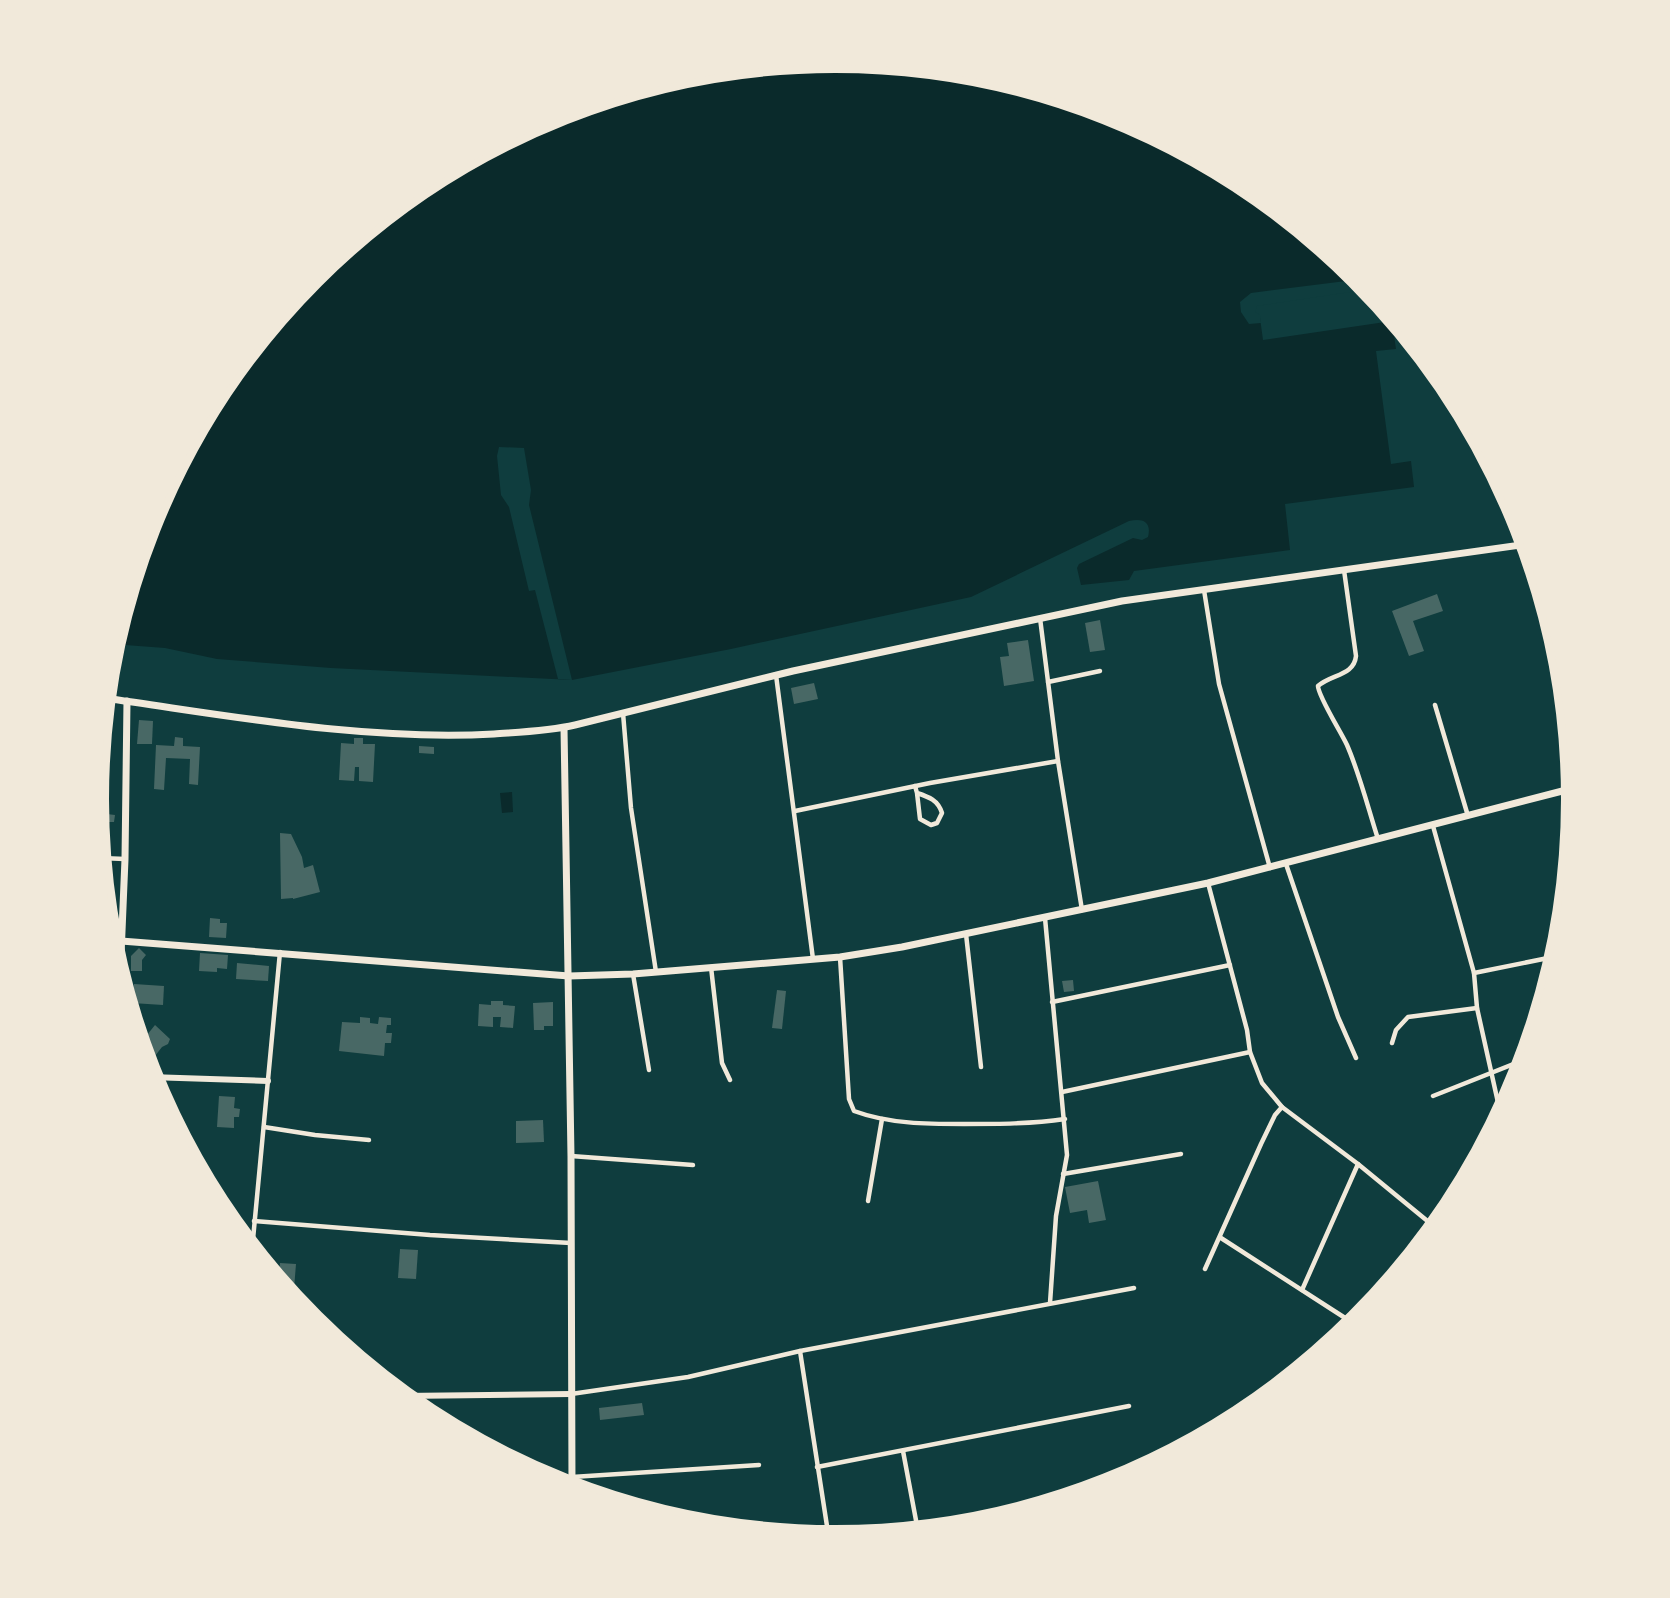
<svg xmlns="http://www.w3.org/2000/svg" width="1670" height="1598" font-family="Jost,sans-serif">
  <rect width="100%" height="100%" fill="#0f3d3e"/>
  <g fill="#0a2a2b">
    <path d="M 835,59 L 980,73 L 1119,115 L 1247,183 L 1359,276 L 1368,287 L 1256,303 L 1252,313 L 1260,318 L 1263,340 L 1392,321 L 1396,349 L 1376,351 L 1391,464 L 1411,461 L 1414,487 L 1285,504 L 1290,550 L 1134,571 L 1129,580 L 1081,585 L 1077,568 L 1079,564 L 1133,538 L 1142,540 L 1148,537 C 1152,521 1142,518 1129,521 L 971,597 L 731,649 L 572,680 L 331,668 L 217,659 L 165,648 L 112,644 L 151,515 L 219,387 L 312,275 L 424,183 L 552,115 L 691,73 Z"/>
    <polygon points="512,792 513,812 502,813 500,793"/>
  </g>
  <g fill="#0f3d3e">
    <polygon points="1362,279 1370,289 1257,306 1255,312 1260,315 1261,323 1249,324 1241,312 1240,302 1251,293"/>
    <polygon points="499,447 524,448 531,490 529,505 572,680 558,679 535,590 529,591 509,507 501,495 497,456"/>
  </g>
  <g fill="#486865">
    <polygon points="1437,594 1443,611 1413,621 1424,651 1409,656 1392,611"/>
    <polygon points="1100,620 1105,650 1090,652 1085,623"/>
    <polygon points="1028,640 1034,681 1004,686 1000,657 1009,656 1007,643"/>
    <polygon points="814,683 818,699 794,704 791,688"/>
    <polygon points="139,720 153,721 152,744 137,744"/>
    <polygon points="175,737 183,738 183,746 200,747 198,785 189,784 190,759 166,758 164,790 154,789 156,745 174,746"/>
    <polygon points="354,738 363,738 363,744 375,744 373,782 359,781 359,767 355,767 354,781 339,780 341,743 354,744"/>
    <polygon points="419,746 434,747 434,754 419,753"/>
    <polygon points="95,799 101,800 101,807 108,807 107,814 115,815 114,822 107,822 106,829 100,829 99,838"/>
    <polygon points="280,833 291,834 302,857 304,868 313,865 320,892 293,899 293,898 281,899"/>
    <polygon points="210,918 220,919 220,923 227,923 226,938 209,937"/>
    <polygon points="139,948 146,955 142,960 142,971 131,971 131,956"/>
    <polygon points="200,953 228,955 227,969 217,968 217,972 199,971"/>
    <polygon points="237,963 269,966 268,981 236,979"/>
    <polygon points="1073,980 1074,991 1064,992 1062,981"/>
    <polygon points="134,984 164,986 163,1005 132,1003"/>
    <polygon points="777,990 786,991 782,1029 772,1028"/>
    <polygon points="491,1001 503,1001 503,1005 515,1006 513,1028 500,1027 501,1017 493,1017 493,1027 478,1026 479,1004 491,1005"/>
    <polygon points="553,1002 553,1026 544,1026 544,1030 534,1030 533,1003"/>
    <polygon points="360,1017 370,1018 370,1023 378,1024 379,1017 391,1018 391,1025 387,1025 386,1033 392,1033 391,1043 385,1043 384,1056 339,1051 342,1022 360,1023"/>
    <polygon points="155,1025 170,1039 168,1044 162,1047 151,1061 142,1055 138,1040 144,1032 147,1035"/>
    <polygon points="219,1096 235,1097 234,1108 240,1109 239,1117 234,1117 234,1128 217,1127"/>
    <polygon points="543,1120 544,1142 516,1143 516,1121"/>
    <polygon points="1098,1181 1106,1220 1089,1223 1087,1210 1070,1213 1065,1187"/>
    <polygon points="400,1249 418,1250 416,1279 398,1278"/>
    <polygon points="280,1263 296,1264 293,1301 278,1282"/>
    <polygon points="642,1403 644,1415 600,1420 599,1408"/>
  </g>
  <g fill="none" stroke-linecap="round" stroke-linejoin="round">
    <g stroke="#f1e9da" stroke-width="4.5">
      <path d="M 1344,570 L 1356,656 C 1354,676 1331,674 1318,686 C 1318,696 1341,732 1347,745 C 1360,775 1368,808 1378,839"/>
      <polyline points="1204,590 1219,684 1270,868"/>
      <polyline points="1040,618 1058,761 1082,910"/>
      <polyline points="776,675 813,959"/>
      <polyline points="1048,682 1100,671"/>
      <polyline points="1435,705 1468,816"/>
      <polyline points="623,713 631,808 656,972"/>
      <path d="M 915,786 L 917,793 L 920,819 L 931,825 L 937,823 L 942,813 C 938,800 929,797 917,793"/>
      <polyline points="795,811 930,783 1058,761"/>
      <polyline points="1433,826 1474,973 1477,1008 1501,1116"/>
      <polyline points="100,858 125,859"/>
      <polyline points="1286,864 1338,1017 1356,1058"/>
      <polyline points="1208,883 1247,1030 1250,1052 1262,1083 1282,1107 1358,1164 1436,1228"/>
      <polyline points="1045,918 1067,1155 1056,1216 1050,1303"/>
      <polyline points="966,934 981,1067"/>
      <path d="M 840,957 L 849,1099 L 854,1111 C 889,1124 928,1124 964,1124 C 998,1124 1031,1124 1065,1119"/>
      <polyline points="711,967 722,1063 730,1080"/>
      <polyline points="1474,973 1558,956"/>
      <polyline points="633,974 649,1070"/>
      <polyline points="1052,1002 1230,965"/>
      <polyline points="1392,1043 1396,1030 1408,1017 1477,1008"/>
      <polyline points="1062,1092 1250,1052"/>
      <polyline points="1433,1096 1526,1059"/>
      <polyline points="264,1127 315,1135 369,1140"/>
      <polyline points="571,1156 693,1165"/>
      <polyline points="1063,1174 1181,1154"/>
      <polyline points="868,1201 882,1119"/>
      <polyline points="254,1221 430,1235 571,1243"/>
      <polyline points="1221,1238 1356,1325"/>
      <polyline points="252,1250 280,952"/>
      <polyline points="1205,1269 1261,1144 1275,1115 1282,1107"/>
      <polyline points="1302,1290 1358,1164"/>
      <polyline points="800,1351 829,1539"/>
      <polyline points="571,1394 688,1377 800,1351 1134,1288"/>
      <polyline points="903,1451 918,1531"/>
      <polyline points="817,1467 1129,1406"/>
      <polyline points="572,1477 759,1465"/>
    </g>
    <g stroke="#f1e9da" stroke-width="6">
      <polyline points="108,940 121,941"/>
      <polyline points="149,1077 268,1081"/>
      <polyline points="401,1396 571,1394"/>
    </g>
    <g stroke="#f1e9da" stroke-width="7">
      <path d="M 104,698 C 233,716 363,741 494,734 C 521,732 549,731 575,725 L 793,671 L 1122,601 L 1528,544"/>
      <polyline points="564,728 571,1156 572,1489"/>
      <polyline points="121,941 569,976 633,974 840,957 902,947 1208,883 1574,788"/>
      <polyline points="120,979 125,859 127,701"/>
    </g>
  </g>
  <path d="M0 0H1670V1598H0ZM105 799a730 730 0 1 1 1460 0a730 730 0 1 1-1460 0Z" fill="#f1e9da" fill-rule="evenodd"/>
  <path fill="none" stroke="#f1e9da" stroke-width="8" d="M105 799a730 730 0 1 1 1460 0a730 730 0 1 1-1460 0Z"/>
</svg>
